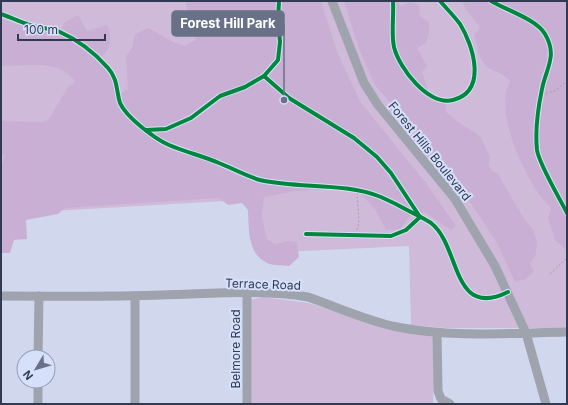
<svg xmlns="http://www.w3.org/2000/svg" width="568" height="405" font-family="Inter,sans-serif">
  <rect width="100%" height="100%" fill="#d1d8ed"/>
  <g fill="#cfbbd9">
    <polygon points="1,1 567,1 567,328 447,328 411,325 409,246 262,253 260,199 1,214"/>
    <polygon points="263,297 309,303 398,332 435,337 433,404 249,404 250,300"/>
  </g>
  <g fill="#caafd4">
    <path d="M 185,1 L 321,1 L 338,54 L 361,103 L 426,183 L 456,226 L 451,230 L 424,212 L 410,216 L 400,229 L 386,230 L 376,211 L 363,196 L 347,188 L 297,191 L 264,197 L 262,217 L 267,239 L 275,244 L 288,241 L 297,242 L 299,257 L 289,266 C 283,265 273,266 267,263 C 247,253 249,230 248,210 L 242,203 L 228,205 L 219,198 L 65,208 L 58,214 L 26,220 L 27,239 L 14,240 L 10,253 L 1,253 L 1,166 L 5,156 L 1,154 L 1,121 L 42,122 L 49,119 L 68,87 L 75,82 C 62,59 25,66 1,66 L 1,19 L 59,36 L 64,23 L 78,15 L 87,31 L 107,25 C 113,37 111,48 102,57 L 113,72 L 115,85 L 121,93 L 128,89 L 126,56 L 132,48 L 135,34 L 148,28 C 161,34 171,43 185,46 L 196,40 Z"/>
    <polygon points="344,1 397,1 400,6 410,2 419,5 420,16 429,22 429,33 426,43 417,48 427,66 422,72 429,92 446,103 446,112 458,122 480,136 490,157 489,165 492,171 498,174 523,217 533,230 537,240 536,254 530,264 534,271 526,279 515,282 497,243 455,179 375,85 359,49"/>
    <path d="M 461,1 L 567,1 L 567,251 L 555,240 L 548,218 L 551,208 C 528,186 500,126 506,92 C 506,89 509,84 510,81 C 503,74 497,72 488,68 C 479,62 477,44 474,35 L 480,27 L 469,14 Z"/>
  </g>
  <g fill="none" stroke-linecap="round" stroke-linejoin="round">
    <g stroke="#9da2ad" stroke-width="1" stroke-dasharray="2 2" stroke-linecap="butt">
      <path d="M 491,1 C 506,10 536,19 545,34 C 558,56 546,68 542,89 C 538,108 535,131 537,150 C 539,164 560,199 567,213"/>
      <polyline points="566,1 567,3"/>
      <polyline points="441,3 442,1"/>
      <polyline points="264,76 289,98 354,138 377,157 391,173 420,217 406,230 391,236 306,234"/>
      <polyline points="542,94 555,91 567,81"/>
      <polyline points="356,234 359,222 357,191"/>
      <polyline points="550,274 567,258"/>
    </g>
    <g stroke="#9fa3ae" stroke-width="9">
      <polyline points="332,1 364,83 378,105 455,199 495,266 526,333 546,404"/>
      <polyline points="247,293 247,404"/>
      <path d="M 1,296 C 55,296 108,297 162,295 C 210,294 260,289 308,297 C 337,307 367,321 397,327 C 452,338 511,333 567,332"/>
      <polyline points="135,296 135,404"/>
      <polyline points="437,333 438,391 441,399 450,404"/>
      <polyline points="38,357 39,296"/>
      <polyline points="38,404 38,381"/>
    </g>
    <g stroke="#d6e0fa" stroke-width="6">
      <g id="cycleway">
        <path d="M 393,1 C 394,16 391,32 394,47 C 399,68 428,106 453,100 C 488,91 473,45 460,24 C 454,16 447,9 440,1"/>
        <path d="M 491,1 C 506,10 536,19 545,34 C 558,56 546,68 542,89 C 538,108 535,131 537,150 C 539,164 560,199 567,213"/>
        <path d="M 1,14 C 10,17 18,21 27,24 C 37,28 48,28 58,31 C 76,39 95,53 108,68 C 118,79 116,90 120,103 C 126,117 155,139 169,145 C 185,152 203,156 219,163 C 232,168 246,176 260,180 C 299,189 343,182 381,197 C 390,201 400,206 409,211 C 416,215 424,218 431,223 C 461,246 451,320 508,292"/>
        <polyline points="264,76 289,98 354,138 377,157 391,173 420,217"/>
        <polyline points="146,130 166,129 191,118 220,96 245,87 264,76 278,60 280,42 278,21 279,1"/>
        <polyline points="306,234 391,236 406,230 420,217"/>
      </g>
    </g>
    <use href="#cycleway" stroke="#00873e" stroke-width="4"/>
  </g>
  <g text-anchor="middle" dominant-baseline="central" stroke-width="4" stroke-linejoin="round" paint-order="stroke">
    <g font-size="12" fill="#313a53" stroke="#d6e0fa">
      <text transform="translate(430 151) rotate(51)">Forest Hills Boulevard</text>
      <text transform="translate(263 284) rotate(2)">Terrace Road</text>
      <text transform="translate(235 349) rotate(-90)">Belmore Road</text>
    </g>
  </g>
  <path fill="none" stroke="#697189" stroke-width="1.5" d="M284 100L284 24"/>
  <circle fill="#697189" stroke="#d6e0fa" stroke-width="1.5" cx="284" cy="100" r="4"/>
  <rect fill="#697189" stroke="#697189" stroke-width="1.5" x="172" y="11" width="112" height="25" rx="4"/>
  <g font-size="13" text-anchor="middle" font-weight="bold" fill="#fff">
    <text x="228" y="28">Forest Hill Park</text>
  </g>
  <rect width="568" height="405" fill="none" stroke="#313a53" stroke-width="4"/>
  <g transform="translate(36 369) rotate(232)"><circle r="19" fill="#d6e0fa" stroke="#949eb7"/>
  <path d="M0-3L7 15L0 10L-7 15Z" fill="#697189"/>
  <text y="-6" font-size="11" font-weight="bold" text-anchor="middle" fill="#313a53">N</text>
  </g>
  <path d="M18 34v6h87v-6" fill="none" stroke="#313a53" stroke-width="2"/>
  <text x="24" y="34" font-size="12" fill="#313a53" stroke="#d6e0fa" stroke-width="3" paint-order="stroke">100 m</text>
</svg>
